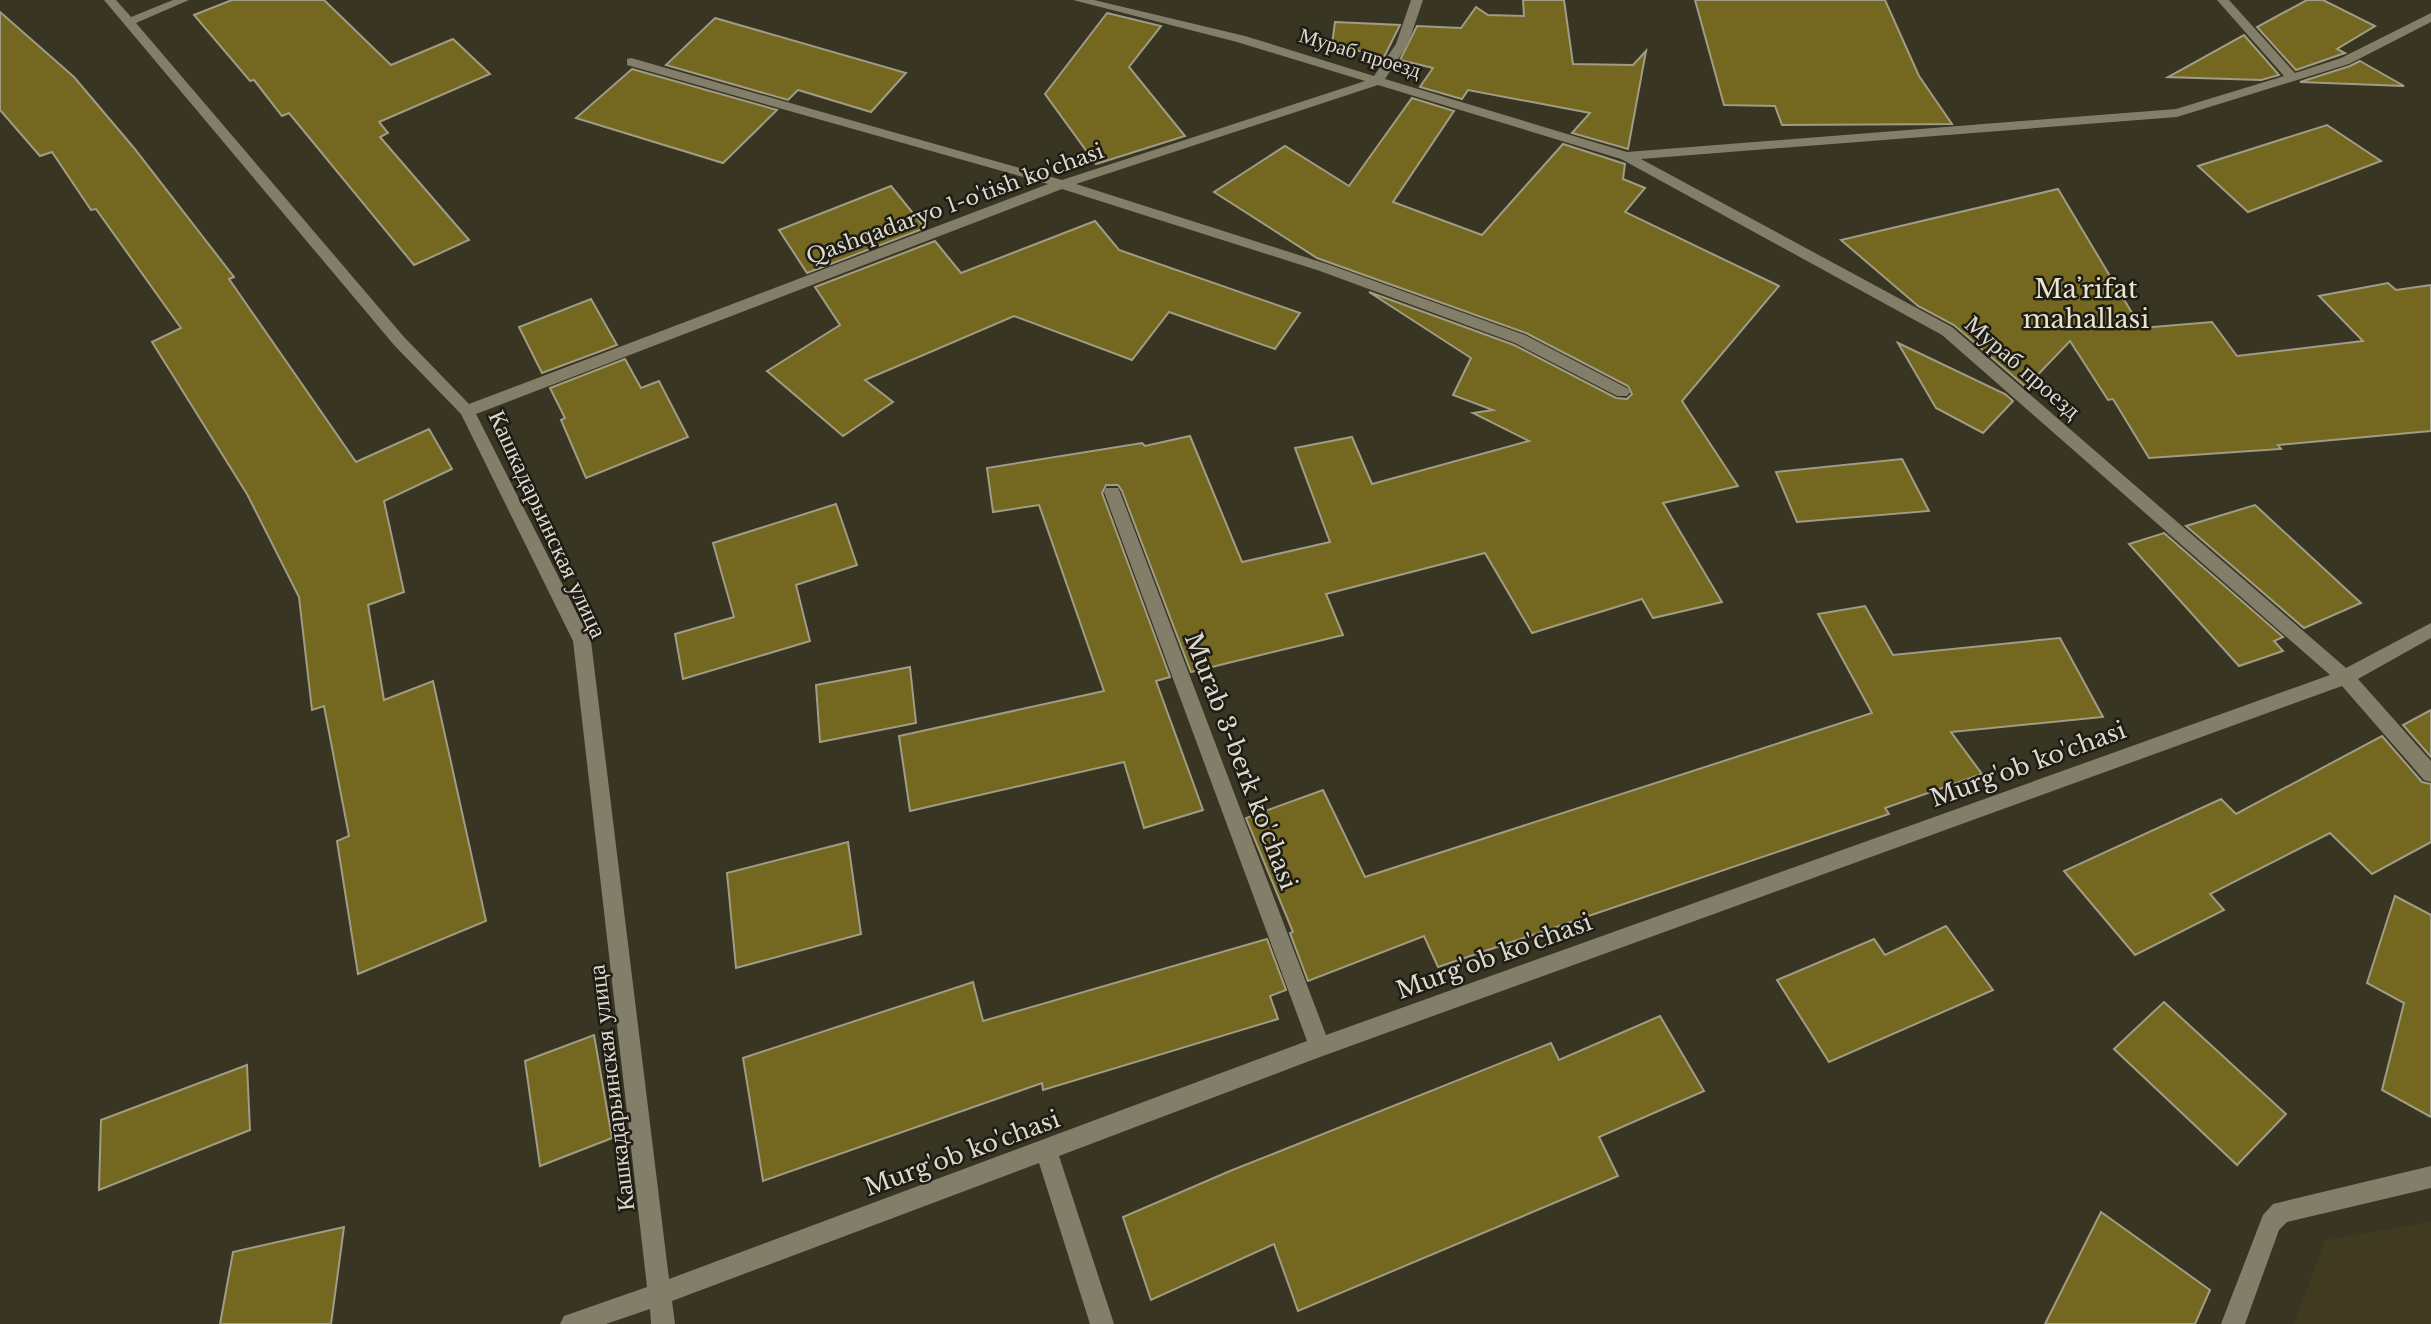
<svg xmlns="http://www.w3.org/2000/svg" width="2431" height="1324" font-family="'Libre Baskerville',serif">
  <rect width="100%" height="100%" fill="#383522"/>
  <polygon fill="#3f3a20" points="2431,1222 2431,1324 2294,1324 2325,1240"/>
  <g fill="#74671f" stroke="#a09c86" stroke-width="2">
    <polygon points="232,0 324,0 391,65 453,39 490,74 379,122 388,133 380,137 469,240 414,265 289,113 282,116 254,80 250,81 194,15"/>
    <polygon points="1523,0 1564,0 1573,64 1633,65 1646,51 1628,149 1572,133 1590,113 1468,90 1462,99 1420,87 1433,68 1400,60 1417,26 1461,28 1476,7 1488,15 1524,16"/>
    <polygon points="1695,0 1885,0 1919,76 1952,124 1782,125 1775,106 1724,105"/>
    <polygon points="2307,0 2323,0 2375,26 2337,49 2345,53 2296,70 2257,27"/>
    <polygon points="0,12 74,77 134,148 234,277 229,279 356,462 429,429 452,469 384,501 404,592 368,605 384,700 433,681 486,921 358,974 337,841 349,836 324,706 312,710 299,597 247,494 152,342 181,328 96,209 91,210 52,152 40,156 0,110"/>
    <polygon points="1107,13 1161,26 1129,67 1185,136 1096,164 1045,94"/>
    <polygon points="715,18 906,73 871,112 798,90 788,100 666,65"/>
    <polygon points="1335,22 1400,25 1384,57 1332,44"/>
    <polygon points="2244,35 2279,75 2261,80 2168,77"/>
    <polygon points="2360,61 2404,86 2300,82 2350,66"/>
    <polygon points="632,69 777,110 723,163 576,118"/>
    <polygon points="1412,98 1454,111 1393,202 1482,235 1563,144 1625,164 1623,179 1645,188 1625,212 1779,286 1682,401 1738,486 1663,503 1722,602 1653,618 1642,599 1532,633 1485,553 1326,594 1343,635 1191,672 1122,491 1118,485 1106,485 1102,493 1170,677 1156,681 1203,810 1144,828 1124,762 910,811 899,736 1104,691 1039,505 993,512 987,468 1142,443 1145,446 1190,436 1242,562 1330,542 1295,448 1352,437 1372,484 1529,441 1473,413 1493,410 1453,395 1471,358 1369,292 1514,345 1616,398 1627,399 1632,394 1628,386 1526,333 1317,258 1214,192 1285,146 1349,186"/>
    <polygon points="2327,125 2381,161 2248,212 2198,166"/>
    <polygon points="891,186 925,228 807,273 779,230"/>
    <polygon points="2058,189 2141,328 2212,322 2237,356 2363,341 2319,296 2388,283 2396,290 2431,285 2431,431 2278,445 2281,449 2149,458 2113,399 2108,400 2070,341 2026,387 1954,325 1918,306 1841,240"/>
    <polygon points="1095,221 1119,250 1300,313 1275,349 1169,312 1132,360 1014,316 865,380 893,402 843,436 767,371 840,325 815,287 935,241 961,273"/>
    <polygon points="591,299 617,345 542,373 519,327"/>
    <polygon points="1898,343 2005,394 2013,401 1983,433 1936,408"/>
    <polygon points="625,359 641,388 659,381 688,437 586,478 561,420 565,418 550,388"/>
    <polygon points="1902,459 1929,511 1797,522 1776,472"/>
    <polygon points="836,504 857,565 796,585 810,641 683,679 675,634 734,617 713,543"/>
    <polygon points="2255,505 2361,603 2304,628 2186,526"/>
    <polygon points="2164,533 2283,637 2274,641 2283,651 2239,666 2129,544"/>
    <polygon points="1865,606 1893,655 2060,638 2103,717 1951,732 1982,774 1885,808 1889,814 1438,967 1424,936 1308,981 1290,933 1293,932 1246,818 1323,790 1365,877 1872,713 1818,614"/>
    <polygon points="910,667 916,723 820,742 816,685"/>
    <polygon points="2431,710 2431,757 2403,725"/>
    <polygon points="2382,736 2422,782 2431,784 2431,842 2372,874 2330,833 2210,894 2224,910 2135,955 2064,871 2221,799 2236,814"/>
    <polygon points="848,842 861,934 736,968 727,873"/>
    <polygon points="2395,896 2431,915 2431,1117 2382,1090 2404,1003 2367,983"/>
    <polygon points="1946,926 1993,990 1829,1062 1777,980 1874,939 1885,955"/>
    <polygon points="1267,939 1286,990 1270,996 1278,1019 1043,1090 1042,1083 763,1181 743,1058 973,982 983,1021"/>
    <polygon points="2164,1002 2286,1114 2237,1165 2114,1049"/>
    <polygon points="1660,1016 1704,1091 1599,1137 1618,1176 1298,1311 1274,1244 1151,1300 1123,1217 1230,1171 1551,1043 1559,1060"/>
    <polygon points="594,1035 612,1138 540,1166 525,1061"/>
    <polygon points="247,1065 250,1130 99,1190 101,1120"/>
    <polygon points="2101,1212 2210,1290 2195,1324 2045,1324"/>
    <polygon points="344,1227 331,1324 220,1324 233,1252"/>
  </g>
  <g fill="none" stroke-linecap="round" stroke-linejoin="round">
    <g fill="#827e69" fill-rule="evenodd">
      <path d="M 104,0 L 116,0 L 131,17 L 173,0 L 189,0 L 136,23 L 404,337 L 469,404 L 1048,184 L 627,65 L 627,59 L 631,58 L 1062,180 L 1365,81 L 1237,42 L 1073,0 L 1094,0 L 1245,36 L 1374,76 L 1396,44 L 1411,0 L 1423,0 L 1408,44 L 1385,79 L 1627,152 L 2176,109 L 2284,76 L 2217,0 L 2229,0 L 2295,73 L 2341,58 L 2431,13 L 2431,22 L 2349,64 L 2177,117 L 1641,159 L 1952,327 L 2346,668 L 2431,623 L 2431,638 L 2358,679 L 2431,761 L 2431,782 L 2424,780 L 2342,686 L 1320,1057 L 1059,1156 L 1114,1324 L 1090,1324 L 1039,1163 L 672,1301 L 675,1324 L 651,1324 L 650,1309 L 606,1324 L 560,1324 L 564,1316 L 647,1287 L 573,641 L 461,414 L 394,345 ZM 1378,85 L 1621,159 L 1942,335 L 2330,675 L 1326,1035 L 1120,492 L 1118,488 L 1106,488 L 1104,492 L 1307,1041 L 669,1279 L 591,641 L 476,414 L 1062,189 L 1320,271 L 1515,343 L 1617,396 L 1627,396 L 1630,392 L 1627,388 L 1525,335 L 1330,265 L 1076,184 Z"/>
      <polygon points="2431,1166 2431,1188 2287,1222 2279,1230 2245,1324 2221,1324 2263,1215 2273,1204"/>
    </g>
  </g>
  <g text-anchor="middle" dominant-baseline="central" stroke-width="5" stroke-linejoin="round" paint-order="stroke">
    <g font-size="21" fill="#dcdacf" stroke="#1e1c14">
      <text transform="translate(1360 53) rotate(17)">Мураб проезд</text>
      <text transform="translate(955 204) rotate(-20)">Qashqadaryo 1-o'tish ko'chasi</text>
    </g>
    <g font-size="24" fill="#dcdacf" stroke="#1e1c14">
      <text transform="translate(2023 367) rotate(41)">Мураб проезд</text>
      <text transform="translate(548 524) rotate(65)">Кашкадарьинская улица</text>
      <text transform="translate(1241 761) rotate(69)">Murab 3-berk ko'chasi</text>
      <text transform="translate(2028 764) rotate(-20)">Murg'ob ko'chasi</text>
      <text transform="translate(1494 956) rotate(-20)">Murg'ob ko'chasi</text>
      <text transform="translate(611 1088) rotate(-97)">Кашкадарьинская улица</text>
      <text transform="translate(962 1153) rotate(-20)">Murg'ob ko'chasi</text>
    </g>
    <g font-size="26" fill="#e9e5cd" stroke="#1e1c14">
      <text x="2086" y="289">Maʼrifat<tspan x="2086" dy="30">mahallasi</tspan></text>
    </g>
  </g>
</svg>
